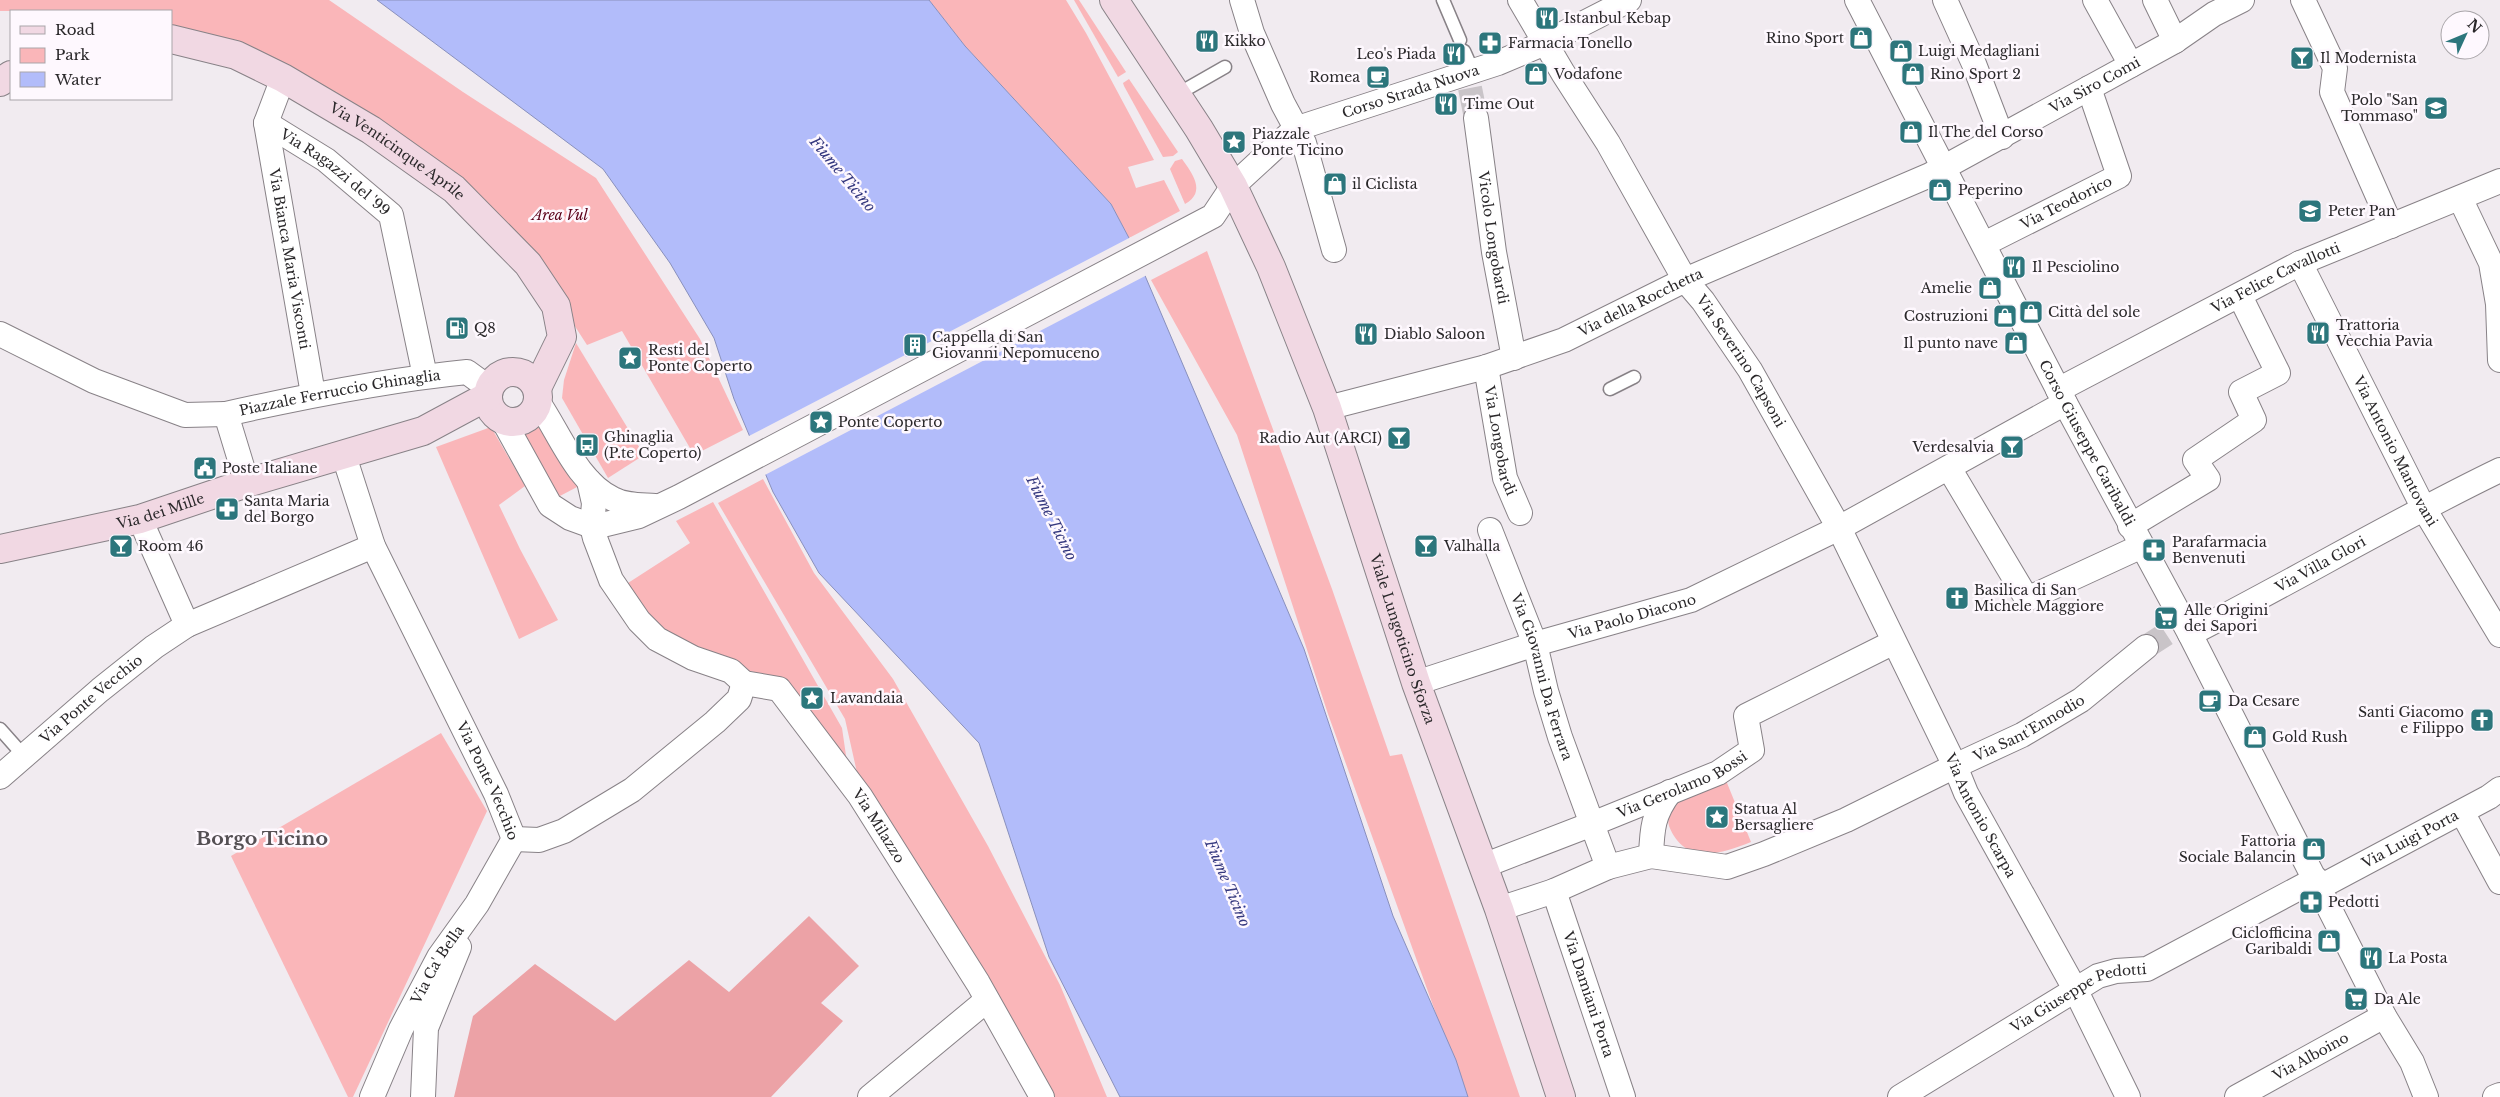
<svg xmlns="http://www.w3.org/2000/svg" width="2500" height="1097" font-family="'Libre Baskerville',serif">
  <rect width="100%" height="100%" fill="#f1ebf0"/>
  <g fill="#fab6b9">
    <polygon points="0,0 329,0 463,92 596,178 700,339 743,430 694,455 622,331 587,345 531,258 452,179 171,37 171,11 0,11"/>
    <polygon points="929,0 1066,0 1086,33 1154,160 1128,167 1136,188 1164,180 1180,211 1129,238 1111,204 965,46"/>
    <polygon points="1074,0 1079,0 1126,72 1118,77"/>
    <polygon points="1129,79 1178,152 1173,156 1163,157 1124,86 1123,83"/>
    <path d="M 1182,159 C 1192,173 1207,192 1185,204 L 1170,169 L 1175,161 Z"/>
    <polygon points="1207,251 1332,589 1390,756 1402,754 1520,1097 1466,1097 1328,714 1237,435 1151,280"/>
    <polygon points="576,343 644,455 608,478 562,398 564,380"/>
    <polygon points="544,424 579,486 558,497 523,436"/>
    <polygon points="491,427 525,486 499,505 520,549 558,620 519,639 436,447"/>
    <polygon points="763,479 814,573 893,679 988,846 1060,985 1107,1097 1054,1097 858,777 845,719 718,503"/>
    <polygon points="713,502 842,728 849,776 770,676 730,666 659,635 635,608 628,583 690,543 676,521"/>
    <polygon points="441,733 487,811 353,1097 348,1097 231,856"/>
    <path d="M 1725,778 L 1751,842 C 1720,854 1685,866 1669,826 C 1667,819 1670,806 1676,800 C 1683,793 1714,783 1725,778 Z"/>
  </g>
  <polygon fill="#eca2a6" points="809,916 859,966 821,1003 843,1021 771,1097 454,1097 473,1016 535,964 615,1021 689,960 729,992"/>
  <polygon fill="#b2bcfa" stroke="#8990bc" points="377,0 929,0 965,46 1111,204 1129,238 1304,649 1393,916 1456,1060 1468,1097 1120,1097 1049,957 979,743 819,573 773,492 734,399 714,338 670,263 603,169"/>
  <polygon fill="#f1ebf0" points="1131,237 1147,275 763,476 747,437 905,355 906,357 927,346 926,344"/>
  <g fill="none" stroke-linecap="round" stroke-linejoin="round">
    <g stroke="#c9c4c8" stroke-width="24" stroke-dasharray="24 12" stroke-linecap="butt">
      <polyline points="1470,88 1476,118"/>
      <polyline points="2146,647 2177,627"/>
    </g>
    <g stroke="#888287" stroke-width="15">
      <g id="lane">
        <polyline points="1443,0 1460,40"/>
        <polyline points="1464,51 1473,71"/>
        <polyline points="1176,95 1225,67"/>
        <polyline points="1610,389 1634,377"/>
        <polyline points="0,729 24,756"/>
      </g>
    </g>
    <g stroke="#888287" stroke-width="26">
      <g id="street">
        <polyline points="1242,0 1252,33 1283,104 1304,143 1334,250"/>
        <path id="s1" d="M 1520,0 L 1563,73 L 1608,143 L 1685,280 L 1703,301 L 1750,370 L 1839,528 L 1955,766 L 1966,793 L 2076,991 L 2128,1097"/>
        <path id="s2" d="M 1857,0 L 2065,403 L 2190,634 L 2384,1016 L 2412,1062 L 2426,1097"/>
        <polyline points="1945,0 1974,64 2002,137"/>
        <polyline points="2095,0 2131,65"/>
        <polyline points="2155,0 2175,41"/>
        <polyline points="2303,0 2335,68 2332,92 2391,226"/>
        <path id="s3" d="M 283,78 L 266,123 L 313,394"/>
        <path id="s4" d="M 1476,118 L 1494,252 L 1514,358"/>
        <path id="s5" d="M 266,123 L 326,160 L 391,215 L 425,376"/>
        <polyline points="2460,198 2491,263 2498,304 2500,360"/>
        <path id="s6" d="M 1984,244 L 2119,176 L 2089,88"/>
        <path id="s7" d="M 2300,263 L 2423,507 L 2500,635"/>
        <polyline points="0,334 94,381 185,415 226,414"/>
        <path id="s8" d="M 1486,367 L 1505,478 L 1520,513"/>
        <path id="s9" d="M 2058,390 L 2300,263 L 2500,181"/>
        <path d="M 538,402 C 560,434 577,482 613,499 C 626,506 641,505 655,506"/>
        <path id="s10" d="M 1327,408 L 1486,367 L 1564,340 L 1685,280 L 1930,175 L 2175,41 L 2214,14 L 2242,0"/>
        <path id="s11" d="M 503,420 L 550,505 L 570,518 L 592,526 L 598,526 L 639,516 L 679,497 L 1213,216 L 1233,186 L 1295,129 L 1498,63 L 1545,43 L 1629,0"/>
        <path id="s12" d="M 344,456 L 373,546 L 496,794 L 514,839"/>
        <polyline points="1949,468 2027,599 2142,546"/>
        <polyline points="589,481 594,503 592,526 595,538 611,580 639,621 657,639 693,658 731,671 744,683"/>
        <path id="s13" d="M 247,483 L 226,414 C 306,396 386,380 467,372 L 489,388"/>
        <polyline points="140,519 187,625"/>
        <polyline points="2130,526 2208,479 2195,460 2254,420 2241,392 2278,373 2240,296"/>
        <path id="s14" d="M 1490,530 L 1535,644 L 1546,691 L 1560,737 L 1592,824 L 1718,773 L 1752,750 L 1746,716 L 1894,642"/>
        <path id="s15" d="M 2190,634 C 2294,581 2394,521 2500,470"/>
        <path id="s16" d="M 744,683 L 779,689 L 860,796 L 978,983 L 1042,1097"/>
        <path id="s17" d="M 1416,683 L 1535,644 L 1691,600 L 1839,528 L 2065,403"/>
        <path id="s18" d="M 0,777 L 100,690 L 154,647 L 187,625 L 373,546"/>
        <polyline points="2462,812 2500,882"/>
        <polyline points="514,839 539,840 564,831 632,790 715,722 739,699 744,683"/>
        <path d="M 1651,856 C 1652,829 1653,814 1670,792"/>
        <polyline points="1483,866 1592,824 1608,867 1554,891 1499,909"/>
        <path id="s19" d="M 1608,867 L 1651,856 L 1727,867 L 1764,854 L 1846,820 L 1955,766 L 2022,735 L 2081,700 L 2146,647"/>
        <path id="s20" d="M 2320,887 L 2489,797 L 2500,789"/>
        <path id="s21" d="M 1554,891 L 1623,1097"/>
        <path id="s22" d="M 372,1097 L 401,1029 L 439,957 L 477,904 L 514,839"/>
        <polyline points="423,1097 426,1028 459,947"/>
        <polyline points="870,1097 987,1000"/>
        <path id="s23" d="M 1900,1097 L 2098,976 L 2116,971 L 2147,969 L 2316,879"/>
        <path id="s24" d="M 2237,1097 L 2384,1016"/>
        <polyline points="2495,1097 2500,1095"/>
      </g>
    </g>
    <g stroke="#888287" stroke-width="30">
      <g id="secondary">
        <path id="s25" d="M 1114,0 L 1199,129 L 1233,186 L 1271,267 L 1327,408 L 1416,683 L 1499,909 L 1561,1097"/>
        <path id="s26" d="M 171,39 L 236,55 L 283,78 L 371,130 L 454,189 L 528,264 L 556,306 L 562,337 L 537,388"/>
        <polyline points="0,82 11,75"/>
        <circle cx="513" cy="397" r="25"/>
        <path id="s27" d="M 0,549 L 140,519 L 247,483 L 423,431 L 488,396"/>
      </g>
    </g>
    <use href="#lane" stroke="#fff" stroke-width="12"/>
    <use href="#street" stroke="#fff" stroke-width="24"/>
    <use href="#secondary" stroke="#f1d8e3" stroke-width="28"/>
  </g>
  <defs>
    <g id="restaurant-square" transform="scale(1.25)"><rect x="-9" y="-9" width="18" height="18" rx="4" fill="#2c767c" stroke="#fef8fe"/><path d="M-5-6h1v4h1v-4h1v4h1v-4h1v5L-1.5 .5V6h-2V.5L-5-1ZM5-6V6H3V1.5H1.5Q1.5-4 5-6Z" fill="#fff"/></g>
    <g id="shop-square" transform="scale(1.25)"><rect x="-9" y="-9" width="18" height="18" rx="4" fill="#2c767c" stroke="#fef8fe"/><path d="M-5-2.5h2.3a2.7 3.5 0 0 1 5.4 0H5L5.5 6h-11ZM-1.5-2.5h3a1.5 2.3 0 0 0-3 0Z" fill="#fff"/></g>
    <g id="pharmacy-square" transform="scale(1.25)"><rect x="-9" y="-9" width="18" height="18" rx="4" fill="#2c767c" stroke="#fef8fe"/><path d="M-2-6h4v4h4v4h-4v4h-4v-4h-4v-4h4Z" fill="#fff"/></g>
    <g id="bar-square" transform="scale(1.25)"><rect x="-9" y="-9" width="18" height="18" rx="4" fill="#2c767c" stroke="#fef8fe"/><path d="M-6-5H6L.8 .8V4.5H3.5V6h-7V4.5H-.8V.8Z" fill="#fff"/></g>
    <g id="cafe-square" transform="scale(1.25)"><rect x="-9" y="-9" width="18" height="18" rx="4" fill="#2c767c" stroke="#fef8fe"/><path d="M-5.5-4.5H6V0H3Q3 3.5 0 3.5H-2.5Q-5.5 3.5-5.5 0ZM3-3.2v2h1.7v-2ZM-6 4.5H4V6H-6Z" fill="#fff"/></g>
    <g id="university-square" transform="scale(1.25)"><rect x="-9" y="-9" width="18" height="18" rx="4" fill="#2c767c" stroke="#fef8fe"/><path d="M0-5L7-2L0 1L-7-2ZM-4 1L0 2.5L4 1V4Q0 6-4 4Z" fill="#fff"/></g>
    <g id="sight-square" transform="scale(1.25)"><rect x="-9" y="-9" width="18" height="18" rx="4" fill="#2c767c" stroke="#fef8fe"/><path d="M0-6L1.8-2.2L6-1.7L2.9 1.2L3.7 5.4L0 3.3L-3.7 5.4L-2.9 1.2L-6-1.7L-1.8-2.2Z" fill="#fff"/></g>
    <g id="school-square" transform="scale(1.25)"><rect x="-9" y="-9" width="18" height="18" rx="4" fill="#2c767c" stroke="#fef8fe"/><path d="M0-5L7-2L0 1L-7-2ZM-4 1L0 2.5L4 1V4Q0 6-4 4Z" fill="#fff"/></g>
    <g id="fuel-square" transform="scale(1.25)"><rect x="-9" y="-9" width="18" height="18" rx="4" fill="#2c767c" stroke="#fef8fe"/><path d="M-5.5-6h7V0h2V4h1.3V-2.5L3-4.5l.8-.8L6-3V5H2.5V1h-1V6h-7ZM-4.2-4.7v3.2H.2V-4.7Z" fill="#fff"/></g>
    <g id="building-square" transform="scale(1.25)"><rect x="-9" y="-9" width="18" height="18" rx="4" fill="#2c767c" stroke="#fef8fe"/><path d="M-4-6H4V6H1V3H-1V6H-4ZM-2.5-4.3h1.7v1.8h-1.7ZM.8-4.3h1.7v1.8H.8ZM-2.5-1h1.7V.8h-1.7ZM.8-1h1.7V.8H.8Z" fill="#fff"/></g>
    <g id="bus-square" transform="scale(1.25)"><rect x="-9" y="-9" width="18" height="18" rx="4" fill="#2c767c" stroke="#fef8fe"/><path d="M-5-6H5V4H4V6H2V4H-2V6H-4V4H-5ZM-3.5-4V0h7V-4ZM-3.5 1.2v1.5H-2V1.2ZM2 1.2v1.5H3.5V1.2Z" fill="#fff"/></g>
    <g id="civic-square" transform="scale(1.25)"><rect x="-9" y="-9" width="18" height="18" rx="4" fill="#2c767c" stroke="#fef8fe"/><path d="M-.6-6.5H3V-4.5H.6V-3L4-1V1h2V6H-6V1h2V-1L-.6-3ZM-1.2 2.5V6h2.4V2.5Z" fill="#fff"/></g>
    <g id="church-square" transform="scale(1.25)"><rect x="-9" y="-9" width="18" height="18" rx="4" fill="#2c767c" stroke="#fef8fe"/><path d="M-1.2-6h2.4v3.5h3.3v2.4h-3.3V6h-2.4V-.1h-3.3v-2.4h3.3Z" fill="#fff"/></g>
    <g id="supermarket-square" transform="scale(1.25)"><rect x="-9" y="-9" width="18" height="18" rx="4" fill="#2c767c" stroke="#fef8fe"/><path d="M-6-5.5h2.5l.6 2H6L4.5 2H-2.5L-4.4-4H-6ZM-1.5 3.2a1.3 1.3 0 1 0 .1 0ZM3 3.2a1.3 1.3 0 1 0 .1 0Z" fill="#fff"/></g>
  </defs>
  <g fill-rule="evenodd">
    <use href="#restaurant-square" x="1547" y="18"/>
    <use href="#shop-square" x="1861" y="38"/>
    <use href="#restaurant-square" x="1207" y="41"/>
    <use href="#pharmacy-square" x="1490" y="43"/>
    <use href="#shop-square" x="1901" y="51"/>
    <use href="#restaurant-square" x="1454" y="54"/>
    <use href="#bar-square" x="2302" y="58"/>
    <use href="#shop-square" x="1536" y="74"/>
    <use href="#shop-square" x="1913" y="74"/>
    <use href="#cafe-square" x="1378" y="77"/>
    <use href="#restaurant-square" x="1446" y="104"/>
    <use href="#university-square" x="2436" y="108"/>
    <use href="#shop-square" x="1911" y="132"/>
    <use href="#sight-square" x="1234" y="142"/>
    <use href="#shop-square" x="1335" y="184"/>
    <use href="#shop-square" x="1940" y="190"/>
    <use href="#school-square" x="2310" y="211"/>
    <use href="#restaurant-square" x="2014" y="267"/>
    <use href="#shop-square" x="1990" y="288"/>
    <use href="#shop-square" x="2031" y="312"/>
    <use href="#shop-square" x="2005" y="316"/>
    <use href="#fuel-square" x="457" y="328"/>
    <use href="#restaurant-square" x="2318" y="333"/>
    <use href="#restaurant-square" x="1366" y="334"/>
    <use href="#shop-square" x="2016" y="343"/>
    <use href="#building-square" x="915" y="345"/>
    <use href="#sight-square" x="630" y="358"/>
    <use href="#sight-square" x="821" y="422"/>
    <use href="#bar-square" x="1399" y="438"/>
    <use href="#bus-square" x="587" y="445"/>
    <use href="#bar-square" x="2012" y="447"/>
    <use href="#civic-square" x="205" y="468"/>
    <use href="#pharmacy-square" x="227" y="509"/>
    <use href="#bar-square" x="121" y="546"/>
    <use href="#bar-square" x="1426" y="546"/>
    <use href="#pharmacy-square" x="2154" y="550"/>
    <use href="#church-square" x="1957" y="598"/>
    <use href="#supermarket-square" x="2166" y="618"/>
    <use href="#sight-square" x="812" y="698"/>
    <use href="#cafe-square" x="2210" y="701"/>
    <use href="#church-square" x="2482" y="720"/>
    <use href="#shop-square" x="2255" y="737"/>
    <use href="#sight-square" x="1717" y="817"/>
    <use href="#shop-square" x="2314" y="849"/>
    <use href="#pharmacy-square" x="2311" y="902"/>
    <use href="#shop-square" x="2329" y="941"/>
    <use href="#restaurant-square" x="2371" y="958"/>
    <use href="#supermarket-square" x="2356" y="999"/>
  </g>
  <g text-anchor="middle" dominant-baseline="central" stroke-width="5" stroke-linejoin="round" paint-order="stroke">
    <g font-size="14" fill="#2a282a" stroke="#fef8fe" text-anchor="start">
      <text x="1564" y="18">Istanbul Kebap</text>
      <text x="1844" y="38" text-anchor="end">Rino Sport</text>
      <text x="1224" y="41">Kikko</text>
      <text x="1508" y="43">Farmacia Tonello</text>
      <text x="1918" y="51">Luigi Medagliani</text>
      <text x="1436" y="54" text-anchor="end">Leo's Piada</text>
      <text x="2320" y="58">Il Modernista</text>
      <text x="1554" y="74">Vodafone</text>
      <text x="1930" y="74">Rino Sport 2</text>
      <text x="1360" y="77" text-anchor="end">Romea</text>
      <text x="2418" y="100" text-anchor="end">Polo "San<tspan x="2418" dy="16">Tommaso"</tspan></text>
      <text x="1464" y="104">Time Out</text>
      <text x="1928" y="132">Il The del Corso</text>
      <text x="1252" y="134">Piazzale<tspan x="1252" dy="16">Ponte Ticino</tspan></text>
      <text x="1352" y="184">il Ciclista</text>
      <text x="1958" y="190">Peperino</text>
      <text x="2328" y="211">Peter Pan</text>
      <text x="2032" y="267">Il Pesciolino</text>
      <text x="1972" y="288" text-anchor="end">Amelie</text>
      <text x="2048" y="312">Città del sole</text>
      <text x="1988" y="316" text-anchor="end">Costruzioni</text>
      <text x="2336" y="325">Trattoria<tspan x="2336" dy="16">Vecchia Pavia</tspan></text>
      <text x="474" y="328">Q8</text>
      <text x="1384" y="334">Diablo Saloon</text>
      <text x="932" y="337">Cappella di San<tspan x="932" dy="16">Giovanni Nepomuceno</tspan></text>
      <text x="1998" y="343" text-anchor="end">Il punto nave</text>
      <text x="648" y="350">Resti del<tspan x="648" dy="16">Ponte Coperto</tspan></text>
      <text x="838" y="422">Ponte Coperto</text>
      <text x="604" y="437">Ghinaglia<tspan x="604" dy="16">(P.te Coperto)</tspan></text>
      <text x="1382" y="438" text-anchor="end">Radio Aut (ARCI)</text>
      <text x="1994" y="447" text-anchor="end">Verdesalvia</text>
      <text x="222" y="468">Poste Italiane</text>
      <text x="244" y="501">Santa Maria<tspan x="244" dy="16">del Borgo</tspan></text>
      <text x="2172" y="542">Parafarmacia<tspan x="2172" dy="16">Benvenuti</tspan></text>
      <text x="138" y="546">Room 46</text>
      <text x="1444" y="546">Valhalla</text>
      <text x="1974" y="590">Basilica di San<tspan x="1974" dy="16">Michele Maggiore</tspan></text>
      <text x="2184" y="610">Alle Origini<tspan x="2184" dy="16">dei Sapori</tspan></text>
      <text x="830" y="698">Lavandaia</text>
      <text x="2228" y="701">Da Cesare</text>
      <text x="2464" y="712" text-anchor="end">Santi Giacomo<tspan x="2464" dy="16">e Filippo</tspan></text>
      <text x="2272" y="737">Gold Rush</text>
      <text x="1734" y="809">Statua Al<tspan x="1734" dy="16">Bersagliere</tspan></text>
      <text x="2296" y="841" text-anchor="end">Fattoria<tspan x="2296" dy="16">Sociale Balancin</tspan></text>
      <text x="2328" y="902">Pedotti</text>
      <text x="2312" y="933" text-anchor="end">Ciclofficina<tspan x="2312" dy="16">Garibaldi</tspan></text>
      <text x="2388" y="958">La Posta</text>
      <text x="2374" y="999">Da Ale</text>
    </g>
    <g font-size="14" fill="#2a282a" stroke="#fef8fe">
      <text stroke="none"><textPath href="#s10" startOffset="836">Via Siro Comi</textPath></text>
      <text stroke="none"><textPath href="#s11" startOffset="1082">Corso Strada Nuova</textPath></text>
      <text stroke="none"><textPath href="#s26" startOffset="255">Via Venticinque Aprile</textPath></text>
      <text stroke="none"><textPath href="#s5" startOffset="85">Via Ragazzi del '99</textPath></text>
      <text stroke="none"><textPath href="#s6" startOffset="92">Via Teodorico</textPath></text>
      <text stroke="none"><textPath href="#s4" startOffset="121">Vicolo Longobardi</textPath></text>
      <text stroke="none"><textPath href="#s3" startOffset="186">Via Bianca Maria Visconti</textPath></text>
      <text stroke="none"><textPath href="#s9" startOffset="245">Via Felice Cavallotti</textPath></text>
      <text stroke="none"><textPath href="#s10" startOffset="332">Via della Rocchetta</textPath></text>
      <text stroke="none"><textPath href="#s1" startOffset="424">Via Severino Capsoni</textPath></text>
      <text stroke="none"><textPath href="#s13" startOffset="188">Piazzale Ferruccio Ghinaglia</textPath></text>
      <text stroke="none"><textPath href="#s8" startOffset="75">Via Longobardi</textPath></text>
      <text stroke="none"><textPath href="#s2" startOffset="499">Corso Giuseppe Garibaldi</textPath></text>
      <text stroke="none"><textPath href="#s7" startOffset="211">Via Antonio Mantovani</textPath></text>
      <text stroke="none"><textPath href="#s27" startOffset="165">Via dei Mille</textPath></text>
      <text stroke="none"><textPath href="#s15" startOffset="148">Via Villa Glori</textPath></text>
      <text stroke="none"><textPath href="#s17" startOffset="226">Via Paolo Diacono</textPath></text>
      <text stroke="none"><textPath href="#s25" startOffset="705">Viale Lungoticino Sforza</textPath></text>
      <text stroke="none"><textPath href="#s14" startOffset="156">Via Giovanni Da Ferrara</textPath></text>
      <text stroke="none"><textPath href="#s18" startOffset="120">Via Ponte Vecchio</textPath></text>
      <text stroke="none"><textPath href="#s19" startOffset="454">Via Sant'Ennodio</textPath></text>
      <text stroke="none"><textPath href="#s12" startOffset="356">Via Ponte Vecchio</textPath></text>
      <text stroke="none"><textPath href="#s14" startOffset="410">Via Gerolamo Bossi</textPath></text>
      <text stroke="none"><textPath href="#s1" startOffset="938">Via Antonio Scarpa</textPath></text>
      <text stroke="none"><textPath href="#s16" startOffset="205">Via Milazzo</textPath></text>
      <text stroke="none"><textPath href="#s20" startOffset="102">Via Luigi Porta</textPath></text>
      <text stroke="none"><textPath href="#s22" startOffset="148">Via Ca' Bella</textPath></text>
      <text stroke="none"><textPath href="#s21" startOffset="109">Via Damiani Porta</textPath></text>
      <text stroke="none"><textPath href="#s23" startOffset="206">Via Giuseppe Pedotti</textPath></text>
      <text stroke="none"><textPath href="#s24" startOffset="84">Via Alboino</textPath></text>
    </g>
    <g font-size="14" font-style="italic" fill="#5c021a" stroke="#fef8fe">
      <text x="560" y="215">Area Vul</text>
    </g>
    <g font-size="15" font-style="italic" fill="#35387f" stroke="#fef8fe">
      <text transform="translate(843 174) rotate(50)">Fiume Ticino</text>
      <text transform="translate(1052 518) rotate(63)">Fiume Ticino</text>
      <text transform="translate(1228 883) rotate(67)">Fiume Ticino</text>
    </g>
    <g font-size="19" font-weight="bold" fill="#555054" stroke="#fef8fe">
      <text x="262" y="838">Borgo Ticino</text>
    </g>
  </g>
  <rect x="10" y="10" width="162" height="90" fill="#fef8fe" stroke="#a9a5a9"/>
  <rect x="20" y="26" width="25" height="8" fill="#f1d8e3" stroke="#a9a5a9"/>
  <text x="55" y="35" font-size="15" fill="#2a282a">Road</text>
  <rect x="20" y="48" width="25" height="15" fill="#fab6b9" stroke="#a9a5a9"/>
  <text x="55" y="60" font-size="15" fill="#2a282a">Park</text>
  <rect x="20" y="72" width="25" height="15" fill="#b2bcfa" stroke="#a9a5a9"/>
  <text x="55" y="85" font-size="15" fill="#2a282a">Water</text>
  <g transform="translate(2465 35) rotate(46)"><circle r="24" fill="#fef8fe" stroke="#a9a5a9"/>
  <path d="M0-4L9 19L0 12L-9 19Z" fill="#2c767c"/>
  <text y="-8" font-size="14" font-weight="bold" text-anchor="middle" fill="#2a282a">N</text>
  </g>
</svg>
